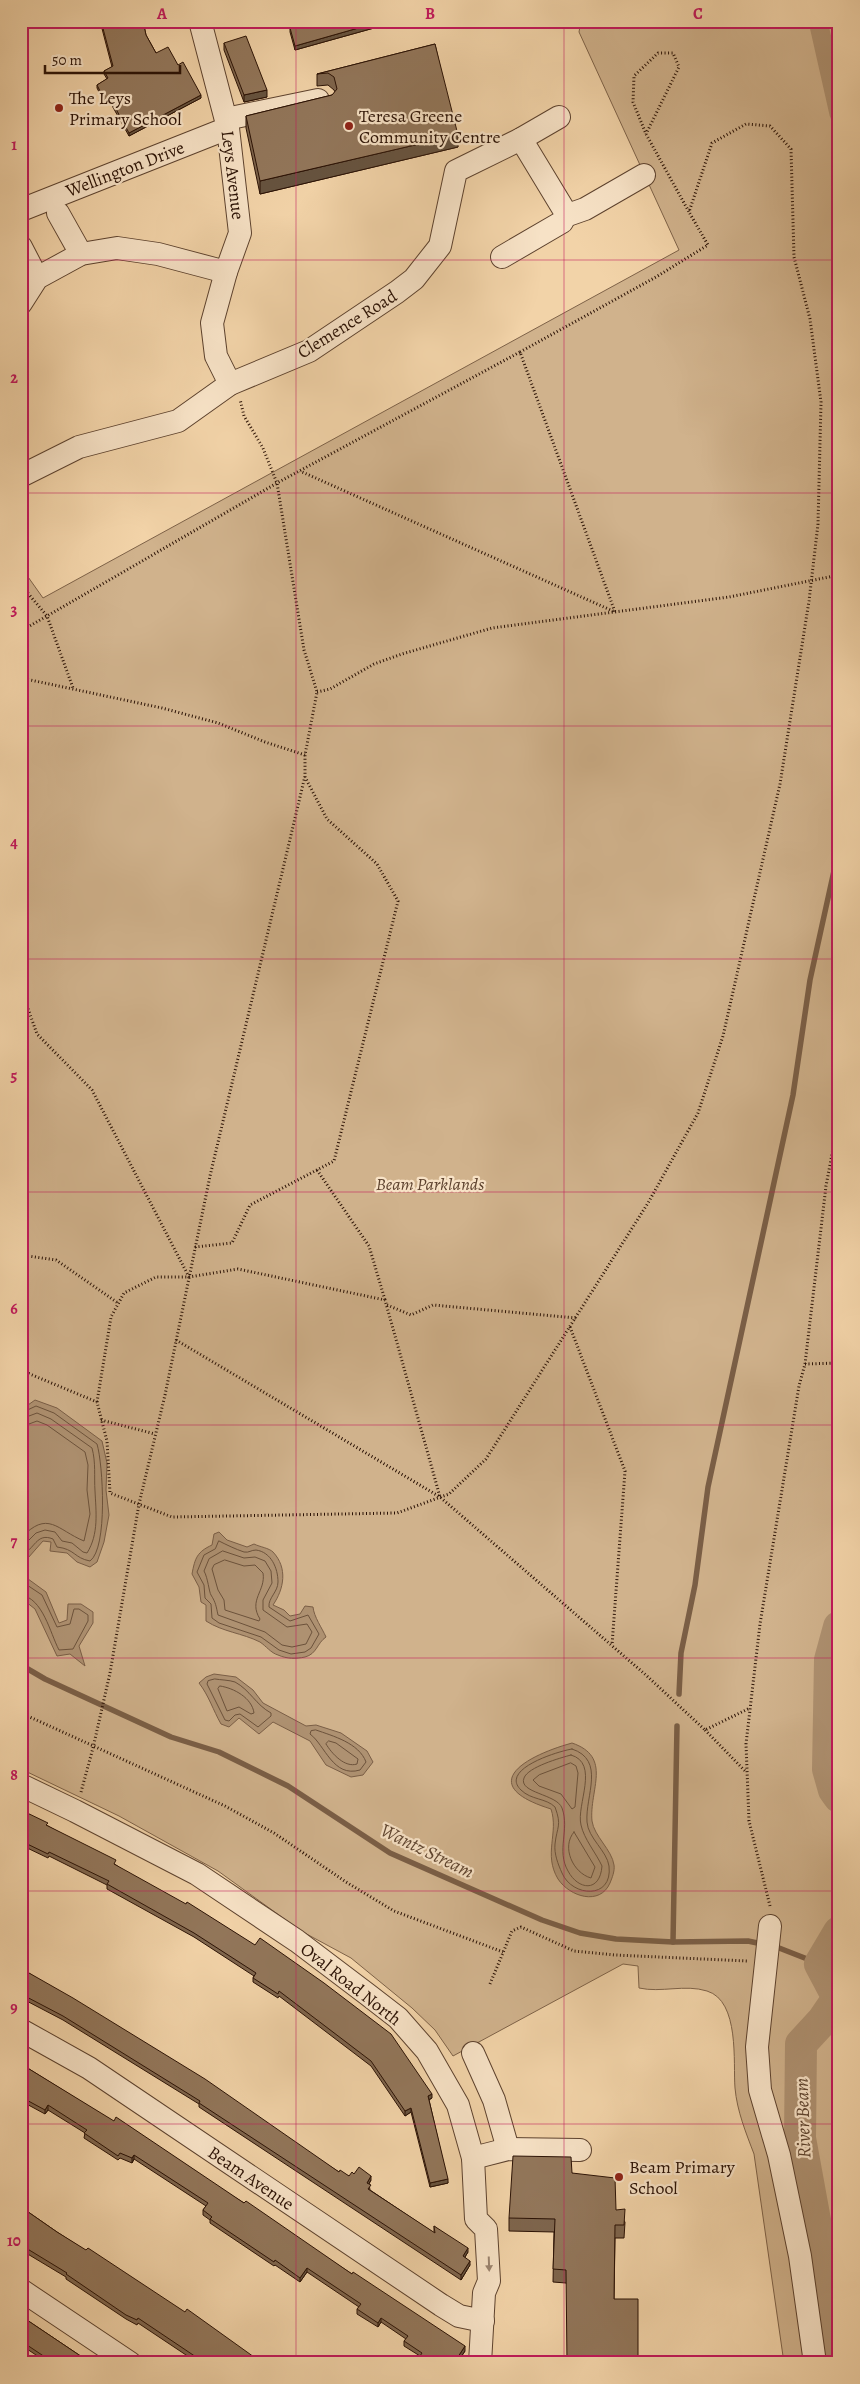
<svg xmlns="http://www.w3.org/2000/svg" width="860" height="2384" font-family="Alegreya,serif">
  <rect width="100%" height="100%" fill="#f2d3a8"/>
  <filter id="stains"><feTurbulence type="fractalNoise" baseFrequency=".004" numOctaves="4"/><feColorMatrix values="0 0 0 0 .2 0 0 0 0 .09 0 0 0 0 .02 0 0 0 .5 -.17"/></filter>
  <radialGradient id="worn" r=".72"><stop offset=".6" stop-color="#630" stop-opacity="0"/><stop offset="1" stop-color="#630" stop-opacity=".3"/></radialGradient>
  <path fill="#d0b28c" stroke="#7e6248" d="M 581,21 L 839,21 L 839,2363 L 784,2363 L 754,2154 C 746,2133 737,2111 735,2088 C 733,2063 740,2001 707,1991 C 685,1984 661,1993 639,1988 L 638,1966 L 623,1964 L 453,2056 L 435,2030 L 412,2008 L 351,1958 L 301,1931 L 218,1871 L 119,1816 L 21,1769 L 21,567 L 43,598 L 679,250 L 579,32 Z"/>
  <g fill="#ae9171" stroke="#7a5e46">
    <polygon points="35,1400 57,1408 102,1441 107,1463 106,1490 109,1515 104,1542 97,1562 90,1567 77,1562 67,1553 50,1551 51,1542 43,1541 28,1558 21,1560 21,1410"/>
    <path d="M 219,1532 L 227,1540 L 247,1547 L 254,1544 C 260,1547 269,1548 273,1552 C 288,1568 284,1589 273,1605 L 284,1610 L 290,1616 L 300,1614 L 305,1606 L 313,1607 C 314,1617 322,1628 326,1637 C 317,1643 317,1654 305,1657 C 296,1659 287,1659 278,1655 C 271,1653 266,1646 260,1642 C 242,1633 223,1632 206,1621 L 206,1605 L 201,1602 L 199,1587 L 192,1574 C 195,1558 197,1552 212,1545 L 214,1534 Z"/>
    <polygon points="21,1569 24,1576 46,1592 59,1623 67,1620 68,1604 81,1604 93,1612 93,1623 79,1646 85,1666 70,1654 57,1656 35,1609 21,1598"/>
    <path d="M 214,1674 L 236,1677 L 253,1690 L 263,1703 L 306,1726 L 316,1725 L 341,1733 L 367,1751 L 373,1762 L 363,1775 L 351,1777 L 326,1765 L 310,1741 L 273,1722 L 259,1734 L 239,1718 L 229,1727 L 221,1724 C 213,1710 209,1696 199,1683 L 206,1677 Z"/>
    <path d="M 572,1743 C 613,1757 589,1790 592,1821 C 594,1836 612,1850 614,1865 C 615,1871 612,1878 610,1883 C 600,1906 570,1897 558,1879 C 543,1854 559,1833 551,1809 C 474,1785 525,1756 572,1743 Z"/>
  </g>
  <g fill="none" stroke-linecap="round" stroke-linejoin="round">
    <g stroke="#6c523b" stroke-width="1">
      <path d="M 21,1413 L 36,1406 L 54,1413 L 97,1444 C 103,1464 108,1548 90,1561 C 74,1558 75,1549 57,1547 L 53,1539 C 36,1532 35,1550 21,1555"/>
      <path d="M 21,1419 L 37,1413 L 51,1419 L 92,1448 C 96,1463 94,1476 95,1491 C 96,1512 99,1534 87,1553 L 83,1552 L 72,1543 L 62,1541 L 55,1532 L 45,1530 L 36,1533 L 21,1548"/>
      <path d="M 21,1427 L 37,1421 L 47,1425 L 85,1452 L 88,1465 L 87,1490 L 90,1514 L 84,1541 C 57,1530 48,1509 21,1538"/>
      <path d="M 219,1541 C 227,1545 235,1549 244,1552 C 249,1553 251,1550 256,1550 C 271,1552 278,1568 278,1582 C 278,1592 268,1598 269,1607 L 290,1621 L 308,1615 L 319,1634 L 311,1648 L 305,1652 L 291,1654 L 279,1650 L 261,1637 L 219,1623 L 212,1618 L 211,1604 L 205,1598 L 204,1585 L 197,1572 L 204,1555 L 215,1549 Z"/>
      <path d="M 223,1551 L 244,1558 L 255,1557 L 265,1561 L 271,1571 L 272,1583 L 263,1600 L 263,1610 L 287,1627 L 307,1624 L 312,1632 L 306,1644 L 292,1647 L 282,1645 L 265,1632 L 218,1615 C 216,1606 216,1603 211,1595 C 209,1592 208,1578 204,1571 L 209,1559 Z"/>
      <path d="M 225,1560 L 244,1566 L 255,1565 L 263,1573 C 266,1591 248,1600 260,1619 L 259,1621 L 225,1610 L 224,1600 L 218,1590 L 212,1569 L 214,1565 Z"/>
      <path d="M 21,1581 L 42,1595 L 57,1627 L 70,1624 L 74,1609 L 79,1609 L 88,1615 L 88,1621 L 73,1649 L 59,1650 C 50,1633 43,1598 21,1595"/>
      <path d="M 215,1679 C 221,1680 229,1680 235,1682 C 250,1690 256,1705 271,1713 L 271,1716 L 258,1727 L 240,1714 L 235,1715 L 229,1721 L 225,1720 L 207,1684 L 208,1681 Z"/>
      <path d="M 220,1686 C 234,1688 252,1698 254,1713 L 251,1714 L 239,1707 L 227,1711 L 218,1689 Z"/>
      <path d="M 316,1730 C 333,1736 359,1743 366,1762 L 360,1770 C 333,1778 325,1745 310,1734 L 311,1731 Z"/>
      <path d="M 329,1741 L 336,1743 L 358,1759 L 357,1764 C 345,1768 332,1754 326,1744 Z"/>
      <path d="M 572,1749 C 606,1760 585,1796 587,1822 C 588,1838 607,1851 609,1866 C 613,1900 572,1897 562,1873 C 558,1864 554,1854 555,1844 C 557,1826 562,1826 555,1807 C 546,1798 531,1800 521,1790 C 499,1769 559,1751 572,1749 Z"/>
      <path d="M 571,1755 C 600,1763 576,1805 581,1825 C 584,1839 596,1853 602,1866 C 600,1893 578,1890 568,1871 C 556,1850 570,1830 562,1808 C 557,1794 518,1793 524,1778 C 528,1767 560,1758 571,1755 Z"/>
      <polygon points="571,1763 576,1766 578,1773 575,1807 572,1809 561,1794 539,1786 533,1780 539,1775"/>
      <path d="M 574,1832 L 595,1867 L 591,1878 C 573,1873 561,1847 574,1832 Z"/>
    </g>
    <g stroke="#7a5e46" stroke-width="5.5">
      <polyline points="21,1665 45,1679 171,1737 219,1752 288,1786 390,1853 542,1920 580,1933 616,1939 673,1942 748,1941 762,1944"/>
      <polyline points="679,1694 681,1653 695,1585 708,1487 793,1095 810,980 839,848"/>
      <polyline points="673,1942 677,1726"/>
      <polyline points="774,1946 820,1964"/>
    </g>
    <polyline stroke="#ae9171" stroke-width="19" points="818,21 839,114"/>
    <g stroke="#ae9171" stroke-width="32">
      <polyline points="839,1627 830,1660 828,1769 834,1790 839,1797"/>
      <polyline points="839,1932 820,1964 838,1998 823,2020 801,2044 800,2138 839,2352"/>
    </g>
    <g stroke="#5d422e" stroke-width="24">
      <g id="minor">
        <polyline points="200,21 228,128 240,233 226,272 212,323 216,356 230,384"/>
        <polyline points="226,119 318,100"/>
        <polyline points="21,210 228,128"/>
        <polyline points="58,213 81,254"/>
        <polyline points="565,216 585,209 644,175"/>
        <polyline points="21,247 37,278"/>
        <polyline points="502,257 562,222 565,216 564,210 521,139"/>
        <polyline points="21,303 37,278 81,254 117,248 158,254 226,272"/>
        <polyline points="21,476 79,447 178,421 230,384 309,351 397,292 414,279 440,246 456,171 521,139 559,117"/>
        <polyline points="21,1785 75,1811 197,1874 297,1941 367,1994 398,2018 427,2051 458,2105 473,2158 476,2219 486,2229 489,2281 484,2293 480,2363"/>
        <polyline points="770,1926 757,2047 760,2090 779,2155 800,2256 815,2363"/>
        <polyline points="21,2030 89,2068 441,2305 459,2316 483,2321"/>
        <polyline points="473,2053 494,2100 508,2149"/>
        <polyline points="473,2158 508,2149 580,2150"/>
        <polyline points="21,2290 130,2363"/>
      </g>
    </g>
    <g stroke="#2b1205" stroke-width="3" stroke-dasharray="1 2.5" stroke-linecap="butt">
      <polyline points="520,352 656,277 708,245 689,212"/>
      <polyline points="21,585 47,616 73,688"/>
      <polyline points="21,631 277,483 520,352 615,612 300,471"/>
      <polyline points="21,678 162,708 218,723 265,742 305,755"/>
      <polyline points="317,692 330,689 374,664 402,654 492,628 729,597 839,575"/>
      <polyline points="21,989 37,1034 92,1090 189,1277"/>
      <polyline points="317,1170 369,1246 385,1300"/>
      <polyline points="195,1247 232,1243 250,1205 334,1161 398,901 377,864 327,819 305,777"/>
      <polyline points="21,1255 56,1260 118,1303"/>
      <polyline points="387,1305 411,1315 433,1305 576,1318"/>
      <polyline points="21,1313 25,1372 97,1402 107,1441 110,1493 172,1517 397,1513 449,1494 486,1459 648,1203 698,1113 723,1036 780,784 809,601 818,524 821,402 810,319 794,257 791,149 770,126 746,124 712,143 689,212 646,134 633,102 634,76 658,53 673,53 679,67 646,134"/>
      <polyline points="570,1327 625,1471 612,1645"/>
      <polyline points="176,1340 440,1497 647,1676 705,1730 750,1708"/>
      <polyline points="805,1364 839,1363"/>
      <polyline points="97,1402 111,1317 124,1293 156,1277 189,1277 238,1269 385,1300 440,1497"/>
      <polyline points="101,1420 155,1434"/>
      <polyline points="21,1713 225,1806 274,1833 346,1882 394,1911 503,1952"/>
      <polyline points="705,1730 746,1772"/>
      <polyline points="81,1792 93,1748 110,1673 139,1504 165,1395 210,1176 305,776 305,755 317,692 304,650 277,483 263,448 244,416 240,399"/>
      <polyline points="770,1906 749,1821 746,1744 760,1624 799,1386 805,1364 826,1186 839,1117"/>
      <polyline points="490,1984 512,1931 521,1927 574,1951 615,1955 747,1961"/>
    </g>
    <use href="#minor" stroke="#f7e2c6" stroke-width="22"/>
  </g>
  <g fill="#7e654d" stroke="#2b1205">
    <polygon points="100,21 143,21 146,35 156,53 178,65 201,98 129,136 110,102 105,104 97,88 97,85 107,79 104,74 104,71 112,67"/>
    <polygon points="317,21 414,21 393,27 392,23 295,50 290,32 290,28"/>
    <polygon points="224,43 267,97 244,102 224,50"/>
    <polygon points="435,44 458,147 260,194 246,128 246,116 332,95 335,92 334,90 328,85 317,86 317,74"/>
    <polygon points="21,1810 48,1826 116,1865 432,2098 429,2100 448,2183 430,2187 411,2112 405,2116 371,2066 279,1996 278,1998 253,1982 253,1978 254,1976 194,1937 107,1889 107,1885 49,1856 48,1858 21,1845"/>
    <polygon points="21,1961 25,1968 24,1970 339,2172 349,2176 354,2174 371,2180 369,2184 370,2190 434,2233 434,2226 468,2252 465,2257 470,2265 461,2280 199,2107 199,2104 63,2020 21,1998"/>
    <polygon points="21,2064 244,2203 352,2274 465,2351 457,2363 424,2363 420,2360 420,2356 404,2346 404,2341 406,2339 381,2322 378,2327 357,2314 357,2309 359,2307 307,2272 300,2282 275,2265 274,2266 210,2223 210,2220 203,2215 203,2210 206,2206 134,2159 132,2163 120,2158 118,2160 84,2138 85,2133 48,2110 45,2114 21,2101"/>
    <polygon points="572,2173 616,2210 625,2222 624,2238 615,2238 614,2299 638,2363 566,2283 553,2282 554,2232 509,2231 509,2218"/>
    <polygon points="21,2207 57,2232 259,2363 198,2363 138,2323 137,2325 126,2319 66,2279 66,2277 21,2250"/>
    <polygon points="21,2316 91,2363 48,2363 21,2345"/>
  </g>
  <g fill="#66533f" stroke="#2b1205">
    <polygon points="383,21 392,21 392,23 295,50 295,46"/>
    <polygon points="398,21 414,21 393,27 393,22"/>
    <polygon points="267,90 267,97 244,102 244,95"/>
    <polygon points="201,95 201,98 129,136 129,133"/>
    <polygon points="110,98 110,102 105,104 105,101"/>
    <polygon points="458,135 458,147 260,194 260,181"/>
    <polygon points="432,2094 432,2098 428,2100 428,2096"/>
    <polygon points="48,2105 48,2110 45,2114 45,2110"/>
    <polygon points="411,2108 411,2112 405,2116 405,2111"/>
    <polygon points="134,2155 134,2159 132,2163 132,2158"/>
    <polygon points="371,2176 371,2180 367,2187 367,2183"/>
    <polygon points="448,2179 448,2183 430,2187 430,2183"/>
    <polygon points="468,2248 468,2252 463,2260 463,2256"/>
    <polygon points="470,2261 470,2265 461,2280 461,2275"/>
    <polygon points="307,2268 307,2272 300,2282 300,2278"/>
    <polygon points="381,2318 381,2322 378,2327 378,2323"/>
    <polygon points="465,2346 465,2351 457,2363 454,2363"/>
  </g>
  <g fill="#92765a" stroke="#2b1205">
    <polygon points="101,21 143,21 146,35 156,53 168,47 178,65 183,62 201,95 129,133 110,98 105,101 97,85 108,78 104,71 113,66"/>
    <polygon points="317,21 383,21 295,46 290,28"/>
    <polygon points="246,36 267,90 244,95 224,43"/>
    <polygon points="435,44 458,135 260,181 246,116 332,95 337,89 334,77 328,73 317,74"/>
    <polygon points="21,1810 48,1823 46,1825 116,1860 114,1864 186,1904 187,1902 255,1945 260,1938 324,1983 391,2034 432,2094 428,2096 448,2179 430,2183 411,2108 405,2111 371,2061 279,1991 278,1994 253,1978 256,1973 194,1933 107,1884 109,1881 49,1852 48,1854 21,1841"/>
    <polygon points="21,1961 25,1964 22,1969 73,1998 205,2079 339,2172 340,2170 349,2176 352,2172 354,2174 359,2167 371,2176 367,2183 371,2185 368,2189 435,2233 434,2226 468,2248 463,2256 470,2261 461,2275 199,2103 200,2101 63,2016 21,1994"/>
    <polygon points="21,2064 114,2121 116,2117 244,2203 246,2201 352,2274 353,2272 465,2346 454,2363 431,2363 420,2356 422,2353 404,2341 408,2336 381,2318 378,2323 357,2309 361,2304 307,2268 300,2278 275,2260 274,2262 210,2219 212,2217 203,2210 208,2203 134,2155 132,2158 120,2153 118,2156 84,2133 87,2130 48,2105 45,2110 21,2097"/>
    <polygon points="513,2156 571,2157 572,2173 615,2178 616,2210 625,2209 624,2225 615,2225 614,2299 638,2299 638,2363 567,2363 566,2270 553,2269 555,2219 509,2218"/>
    <polygon points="21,2207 57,2232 86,2250 88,2248 185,2312 187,2309 254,2357 259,2362 205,2363 138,2318 137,2320 126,2315 66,2274 67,2273 21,2245"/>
    <polygon points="21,2316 91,2363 54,2363 21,2341"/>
  </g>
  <defs><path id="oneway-solid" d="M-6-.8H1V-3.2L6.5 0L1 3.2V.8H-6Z" transform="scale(1.25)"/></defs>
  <use fill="#9b846f" href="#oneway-solid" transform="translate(489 2264) rotate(88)"/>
  <path fill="none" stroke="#c2185b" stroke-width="1" stroke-opacity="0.55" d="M 296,21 L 296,2363M 564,21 L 564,2363M 21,260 L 839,260M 21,493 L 839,493M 21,726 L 839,726M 21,959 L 839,959M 21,1192 L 839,1192M 21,1425 L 839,1425M 21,1658 L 839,1658M 21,1891 L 839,1891M 21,2124 L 839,2124"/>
  <g fill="#8f2418" stroke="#f7e2c6" stroke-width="2">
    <circle cx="59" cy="108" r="5"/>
    <circle cx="349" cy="126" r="5"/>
    <circle cx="619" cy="2177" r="5"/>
  </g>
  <g text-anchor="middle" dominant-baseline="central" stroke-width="4.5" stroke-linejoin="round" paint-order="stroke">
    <g font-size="18" fill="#2b1205" stroke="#f7e2c6" text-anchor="start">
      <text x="69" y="98">The Leys<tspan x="69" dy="21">Primary School</tspan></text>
      <text x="359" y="116">Teresa Greene<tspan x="359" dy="21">Community Centre</tspan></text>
      <text x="629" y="2167">Beam Primary<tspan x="629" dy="21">School</tspan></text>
    </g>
    <g font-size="18" fill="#2b1205" stroke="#f7e2c6">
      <text transform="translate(125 169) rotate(-21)">Wellington Drive</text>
      <text transform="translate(233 175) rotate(83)">Leys Avenue</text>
      <text transform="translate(347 324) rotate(-32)">Clemence Road</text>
      <text transform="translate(351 1984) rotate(38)">Oval Road North</text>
      <text transform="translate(251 2178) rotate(34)">Beam Avenue</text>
    </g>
    <g font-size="18" font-style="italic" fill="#5d422e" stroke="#f7e2c6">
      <text x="430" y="1184">Beam Parklands</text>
    </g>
    <g font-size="19" font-style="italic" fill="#5f4530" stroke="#f7e2c6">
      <text transform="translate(427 1851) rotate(26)">Wantz Stream</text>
      <text transform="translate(803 2118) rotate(-92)">River Beam</text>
    </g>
  </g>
  <rect width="860" height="2384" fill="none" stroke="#f2d3a8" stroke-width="55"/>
  <path d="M45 65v8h135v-8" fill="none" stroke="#2b1205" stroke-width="2.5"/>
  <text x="52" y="65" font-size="15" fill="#2b1205" stroke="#f7e2c6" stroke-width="4" paint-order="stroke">50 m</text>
  <rect x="28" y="28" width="804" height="2328" fill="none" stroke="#c2185b" stroke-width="2"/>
  <g font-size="16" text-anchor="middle" font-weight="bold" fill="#c2185b">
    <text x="162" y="19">A</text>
    <text x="430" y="19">B</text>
    <text x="698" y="19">C</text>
    <text x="14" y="150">1</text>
    <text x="14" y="383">2</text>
    <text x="14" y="615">3</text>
    <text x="14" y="848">4</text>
    <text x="14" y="1081">5</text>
    <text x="14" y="1314">6</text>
    <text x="14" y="1547">7</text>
    <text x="14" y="1780">8</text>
    <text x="14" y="2013">9</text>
    <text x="14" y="2246">10</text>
  </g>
  <rect width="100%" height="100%" filter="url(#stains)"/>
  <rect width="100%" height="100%" fill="url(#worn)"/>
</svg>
